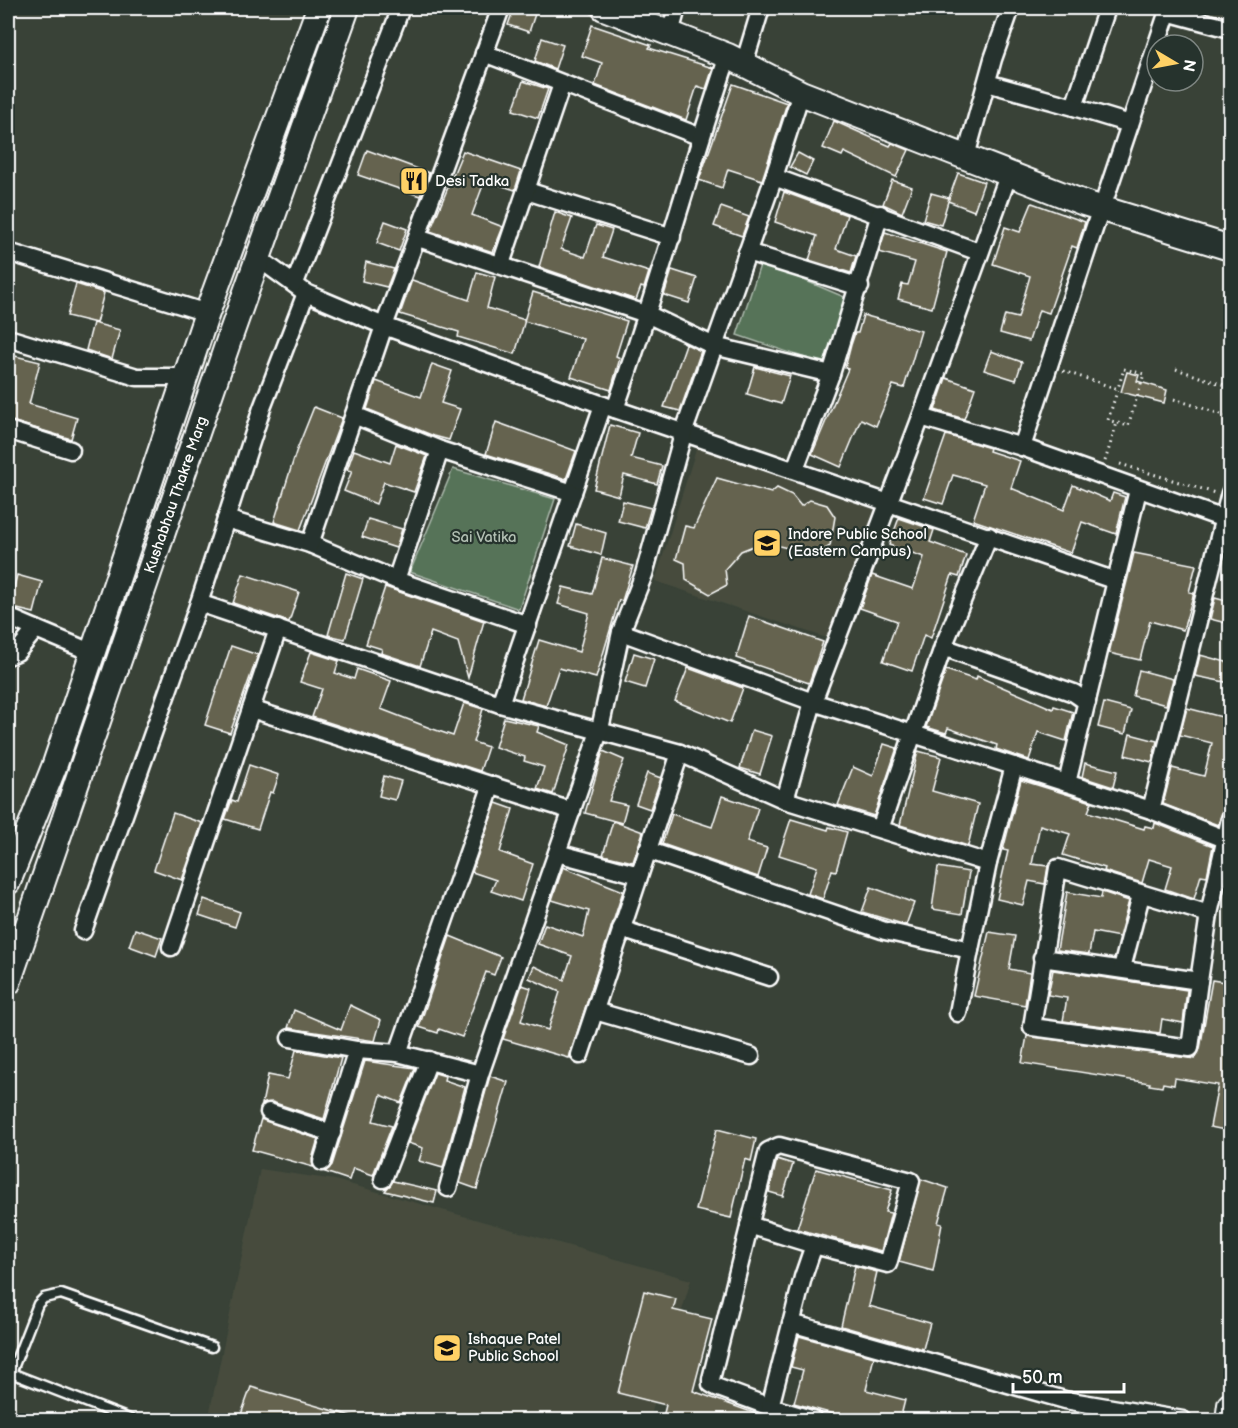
<svg xmlns="http://www.w3.org/2000/svg" width="1238" height="1428" font-family="'Balsamiq Sans',sans-serif">
  <rect width="100%" height="100%" fill="#394237"/>
  <filter id="ink" filterUnits="userSpaceOnUse"><feTurbulence type="fractalNoise" baseFrequency=".0167" numOctaves="2"/><feDisplacementMap in="SourceGraphic" scale="12" xChannelSelector="R" yChannelSelector="G"/><feConvolveMatrix kernelMatrix="1 2 1 2 8 2 1 2 1" color-interpolation-filters="sRGB"/></filter>
  <g filter="url(#ink)">
    <g fill="#464c3e">
      <polygon points="699,440 879,504 833,640 655,581"/>
      <polygon points="260,1169 335,1180 691,1280 651,1415 644,1420 208,1420"/>
    </g>
    <g fill="#577359" stroke="#abb9ac" stroke-width="1.5">
      <polygon points="761,262 849,299 826,365 737,335"/>
      <polygon points="453,469 555,499 519,609 410,572"/>
    </g>
    <g fill="#65644f" stroke="#fff" stroke-width="1.5">
      <polygon points="514,8 537,8 529,32 508,25"/>
      <polygon points="592,25 651,45 649,48 713,68 706,89 697,86 686,120 595,85 602,63 582,56"/>
      <polygon points="542,38 563,45 555,69 535,61"/>
      <polygon points="523,81 548,89 538,118 513,110"/>
      <polygon points="733,84 787,103 762,180 728,169 722,188 699,180"/>
      <polygon points="834,121 890,146 892,143 909,150 896,177 844,152 842,156 823,148"/>
      <polygon points="367,150 429,173 420,196 358,175"/>
      <polygon points="463,151 521,171 515,190 485,180 472,215 503,227 493,252 430,231"/>
      <polygon points="798,153 813,161 806,175 790,167"/>
      <polygon points="958,173 984,182 974,211 948,201"/>
      <polygon points="892,180 912,187 902,213 883,204"/>
      <polygon points="784,192 847,215 836,249 856,256 851,273 809,260 817,236 775,222"/>
      <polygon points="931,193 949,198 941,225 923,220"/>
      <polygon points="1032,203 1085,222 1077,248 1072,246 1049,313 1039,310 1029,341 1000,333 1005,315 1018,318 1030,276 993,264 1005,227 1020,232"/>
      <polygon points="721,207 749,217 742,236 714,226"/>
      <polygon points="555,212 572,218 561,249 585,257 596,225 612,230 603,257 649,272 644,288 641,287 636,300 539,267"/>
      <polygon points="385,221 407,229 399,251 377,243"/>
      <polygon points="885,232 947,252 932,308 898,299 902,284 908,285 915,262 879,252"/>
      <polygon points="366,262 394,269 387,287 362,281"/>
      <polygon points="672,270 697,278 689,303 664,295"/>
      <polygon points="477,272 495,277 487,308 525,320 515,354 458,337 459,332 400,314 412,280 469,300"/>
      <polygon points="76,284 104,293 96,323 67,316"/>
      <polygon points="533,292 627,321 616,356 620,358 611,390 571,377 583,339 524,321"/>
      <polygon points="863,315 921,331 904,388 893,385 876,426 861,419 841,467 812,454 848,369 845,368 851,345 855,333 858,333"/>
      <polygon points="93,323 120,330 112,359 86,350"/>
      <polygon points="686,344 701,351 680,411 664,407"/>
      <polygon points="991,351 1022,362 1016,380 984,370"/>
      <polygon points="15,356 40,362 29,404 77,418 71,439 8,420 8,384"/>
      <polygon points="432,364 452,371 441,403 460,409 449,440 434,436 367,409 376,381 421,397"/>
      <polygon points="755,367 790,376 781,404 747,394"/>
      <polygon points="1127,372 1139,375 1137,381 1167,390 1164,403 1121,392"/>
      <polygon points="946,378 975,388 964,419 935,410"/>
      <polygon points="314,407 342,418 300,530 274,522 296,452"/>
      <polygon points="496,422 576,451 566,479 486,454"/>
      <polygon points="610,425 638,433 631,458 662,466 657,484 624,475 619,496 594,489"/>
      <polygon points="946,435 990,448 989,451 1020,461 1011,488 1064,510 1073,485 1110,501 1113,493 1125,497 1116,534 1082,522 1071,553 973,520 985,484 953,475 943,504 924,498"/>
      <polygon points="396,444 427,456 414,492 384,482 376,504 344,491 352,471 347,470 354,450 390,463"/>
      <polygon points="717,478 771,493 777,488 792,495 801,506 810,500 827,505 835,517 830,546 816,555 763,542 741,551 725,569 727,585 710,594 686,580 685,563 676,559 685,526 694,528"/>
      <polygon points="623,501 651,508 645,528 618,521"/>
      <polygon points="899,518 934,530 930,542 966,555 959,577 952,575 931,638 924,635 912,671 883,661 897,621 860,608 872,575 913,589 924,557 889,545"/>
      <polygon points="368,519 402,529 396,548 362,537"/>
      <polygon points="576,524 606,533 601,555 570,546"/>
      <polygon points="1134,553 1196,565 1189,592 1194,593 1183,630 1150,621 1140,660 1109,653"/>
      <polygon points="602,558 633,566 622,601 619,600 596,678 559,668 546,706 521,699 539,640 579,652 589,613 558,604 563,587 592,594"/>
      <polygon points="346,573 363,579 345,639 328,635"/>
      <polygon points="243,574 299,592 289,622 233,603"/>
      <polygon points="17,575 42,582 34,613 9,607"/>
      <polygon points="385,587 484,621 468,678 458,642 431,632 420,666 381,653 382,649 366,644"/>
      <polygon points="1215,598 1230,602 1230,624 1210,619"/>
      <polygon points="749,616 823,642 809,683 736,658"/>
      <polygon points="231,646 258,655 230,733 205,725"/>
      <polygon points="311,652 339,661 335,673 354,679 357,669 391,681 381,709 430,728 453,736 464,703 483,709 473,742 488,747 480,771 312,717 322,689 300,682"/>
      <polygon points="634,653 654,659 645,688 625,682"/>
      <polygon points="1200,655 1230,663 1230,683 1195,676"/>
      <polygon points="688,668 743,688 730,723 675,701"/>
      <polygon points="946,670 976,680 977,676 1053,709 1054,706 1073,712 1066,741 1038,732 1029,760 996,749 997,745 948,728 946,733 926,727"/>
      <polygon points="1139,670 1173,679 1166,705 1133,696"/>
      <polygon points="1104,703 1131,710 1125,734 1098,727"/>
      <polygon points="1187,708 1230,719 1230,809 1222,812 1218,825 1163,804 1172,768 1204,776 1212,743 1180,735"/>
      <polygon points="504,718 539,726 537,732 569,745 553,794 537,789 544,767 524,761 525,757 495,747"/>
      <polygon points="752,730 772,736 760,774 740,768"/>
      <polygon points="1130,734 1157,741 1152,762 1125,755"/>
      <polygon points="884,744 897,748 874,816 838,805 853,767 873,776"/>
      <polygon points="603,751 624,760 609,801 627,805 622,823 585,813"/>
      <polygon points="918,751 941,757 932,791 978,804 968,846 900,825"/>
      <polygon points="1085,763 1117,771 1113,787 1082,777"/>
      <polygon points="249,765 279,775 273,793 270,792 258,829 225,819 232,800 237,802"/>
      <polygon points="647,773 661,778 650,809 636,804"/>
      <polygon points="384,776 401,781 395,800 379,796"/>
      <polygon points="1021,780 1092,802 1088,812 1144,829 1145,826 1154,828 1155,823 1213,846 1207,876 1201,875 1194,899 1165,889 1172,866 1149,859 1142,883 1104,871 1105,868 1063,855 1070,834 1040,825 1032,864 1048,866 1045,884 1029,881 1023,905 997,899 1008,851 1003,850 1004,846"/>
      <polygon points="722,796 758,808 747,842 767,848 758,877 662,844 672,814 712,827"/>
      <polygon points="496,803 513,809 500,852 533,864 521,901 491,891 496,880 472,872"/>
      <polygon points="173,813 202,823 182,880 154,870"/>
      <polygon points="791,819 828,830 829,827 847,832 836,871 832,870 823,899 808,894 817,867 779,855"/>
      <polygon points="613,821 643,832 633,862 603,855"/>
      <polygon points="563,867 623,891 569,1058 503,1039 522,985 531,988 521,1021 548,1030 560,992 529,978 534,966 564,980 572,956 538,944 545,924 583,937 589,911 552,900"/>
      <polygon points="938,867 969,872 962,914 932,909"/>
      <polygon points="871,887 914,903 906,925 862,912"/>
      <polygon points="1067,892 1101,898 1102,892 1129,901 1119,937 1093,932 1089,954 1057,950"/>
      <polygon points="204,899 240,912 235,927 199,915"/>
      <polygon points="135,929 162,938 156,956 129,946"/>
      <polygon points="989,932 1015,936 1009,969 1030,973 1025,1005 974,996"/>
      <polygon points="450,936 501,957 494,975 486,972 462,1037 439,1029 438,1033 419,1027"/>
      <polygon points="1053,970 1187,990 1183,1023 1162,1019 1160,1033 1063,1021 1067,998 1048,995"/>
      <polygon points="1212,980 1230,983 1230,1131 1210,1127 1218,1085 1175,1078 1174,1085 1163,1083 1162,1087 1149,1085 1150,1083 1022,1063 1027,1036 1195,1059 1200,1049"/>
      <polygon points="350,1005 381,1020 375,1041 288,1028 294,1010 341,1030"/>
      <polygon points="296,1050 341,1058 324,1119 272,1102 262,1104 268,1075 288,1079"/>
      <polygon points="365,1061 415,1068 401,1103 381,1095 373,1121 392,1126 373,1175 353,1168 349,1180 325,1172 332,1165"/>
      <polygon points="435,1073 445,1076 444,1080 465,1087 443,1168 419,1161 423,1148 408,1143"/>
      <polygon points="490,1076 508,1082 477,1189 460,1183"/>
      <polygon points="261,1119 318,1139 312,1159 313,1167 252,1150"/>
      <polygon points="717,1129 756,1139 751,1161 745,1159 731,1218 696,1210"/>
      <polygon points="777,1159 793,1164 783,1196 769,1192"/>
      <polygon points="816,1169 892,1190 885,1212 891,1213 881,1251 797,1229"/>
      <polygon points="921,1179 948,1188 938,1223 942,1224 933,1271 899,1262"/>
      <polygon points="393,1181 437,1191 434,1203 385,1191"/>
      <polygon points="855,1266 877,1272 869,1306 930,1323 923,1349 841,1326"/>
      <polygon points="644,1291 676,1299 673,1310 712,1319 693,1391 773,1420 679,1420 663,1417 666,1405 618,1393"/>
      <polygon points="799,1336 874,1357 866,1390 905,1400 900,1420 854,1420 794,1403 803,1370 791,1367"/>
      <polygon points="251,1387 355,1417 354,1420 239,1420"/>
    </g>
    <g fill="none" stroke-linecap="round" stroke-linejoin="round">
      <g stroke="#fff" stroke-width="13">
        <g id="lane">
          <polyline points="11,1373 132,1420"/>
          <polyline points="8,1381 38,1304 44,1298 61,1294 212,1347"/>
        </g>
      </g>
      <g stroke="#fff" stroke-width="21">
        <g id="street">
          <polyline points="1107,8 1074,107 1130,124"/>
          <polyline points="1167,12 1230,29"/>
          <polyline points="670,33 677,8"/>
          <polyline points="484,53 701,137"/>
          <polyline points="744,64 761,8"/>
          <polyline points="987,83 1074,107"/>
          <polyline points="966,156 993,59 1011,8"/>
          <polyline points="774,177 979,252"/>
          <polyline points="527,191 672,237"/>
          <polyline points="1106,196 1169,8"/>
          <polyline points="418,238 649,315 714,346 831,374"/>
          <polyline points="8,252 207,313"/>
          <polyline points="747,252 860,287"/>
          <polyline points="258,258 306,293 384,326 603,405 1116,581"/>
          <polyline points="501,264 562,84"/>
          <polyline points="295,283 401,8"/>
          <polyline points="306,293 262,408 199,603 500,704"/>
          <polyline points="8,338 137,377 185,377"/>
          <polyline points="603,405 500,704 680,753 785,800 988,863"/>
          <path d="M 615,409 C 657,292 688,173 728,56"/>
          <polyline points="354,415 440,450 573,493"/>
          <polyline points="921,417 1022,447 1224,519"/>
          <polyline points="8,430 71,450"/>
          <polyline points="1022,447 1101,208"/>
          <polyline points="795,469 831,374 880,214"/>
          <polyline points="226,519 310,544 396,580 528,625"/>
          <polyline points="310,544 384,326 501,8"/>
          <polyline points="396,580 440,450"/>
          <polyline points="8,617 36,629"/>
          <polyline points="621,632 813,702 1151,810 1230,841"/>
          <polyline points="943,647 1074,693 1087,702"/>
          <polyline points="8,656 17,652 36,629 93,653"/>
          <polyline points="251,709 572,811"/>
          <polyline points="1067,783 1138,490"/>
          <polyline points="785,800 813,702 921,417 1009,173"/>
          <polyline points="1151,810 1230,493"/>
          <polyline points="880,829 943,647 989,536"/>
          <polyline points="647,850 885,931 970,950 988,863 1014,766"/>
          <polyline points="557,853 639,875"/>
          <polyline points="621,929 769,977"/>
          <polyline points="83,931 199,603"/>
          <polyline points="171,947 278,629"/>
          <polyline points="1042,958 1199,981 1190,1048 1032,1027 1058,868 1209,914 1230,819"/>
          <polyline points="1122,968 1141,895"/>
          <polyline points="1199,981 1209,914"/>
          <polyline points="595,1011 751,1056"/>
          <polyline points="958,1013 970,950"/>
          <polyline points="290,1038 357,1050 398,1053 491,787"/>
          <polyline points="398,1053 480,1074"/>
          <polyline points="580,1055 680,753"/>
          <polyline points="269,1112 332,1133"/>
          <polygon points="779,1146 911,1181 888,1264 814,1245 803,1277 770,1407 716,1387 711,1384 711,1379 768,1151"/>
          <polyline points="322,1162 357,1050"/>
          <polyline points="383,1179 429,1060"/>
          <polyline points="448,1188 480,1074 600,729 621,632 644,574 684,431 774,177 801,93"/>
          <polyline points="749,1225 814,1245"/>
          <polyline points="791,1323 1065,1400 1183,1420"/>
          <polyline points="770,1407 814,1420"/>
        </g>
      </g>
      <g stroke="#fff" stroke-width="28">
        <g id="secondary">
          <polyline points="604,8 728,56 801,93 1084,203 1230,248"/>
          <polyline points="8,882 54,767 207,313 319,8"/>
          <polyline points="8,983 231,334 347,8"/>
          <polyline points="1228,1420 1230,1405"/>
        </g>
      </g>
      <g stroke="#fff" stroke-width="3" stroke-dasharray="1.5 4.5" stroke-linecap="butt">
        <polygon points="1124,369 1144,374 1128,426 1108,420"/>
        <polyline points="1176,369 1230,387"/>
        <polyline points="1063,371 1118,389"/>
        <polyline points="1174,399 1230,417"/>
        <polyline points="1105,461 1117,423"/>
        <polyline points="1120,464 1215,493"/>
        <polyline points="1224,480 1230,443"/>
      </g>
      <use href="#lane" stroke="#26332d" stroke-width="8"/>
      <use href="#street" stroke="#26332d" stroke-width="16"/>
      <use href="#secondary" stroke="#26332d" stroke-width="24"/>
    </g>
  </g>
  <defs>
    <g id="restaurant-square" transform="scale(1.5)"><rect x="-9" y="-9" width="18" height="18" rx="4" fill="#ffd166" stroke="#26332d"/><path d="M-5-6h1v4h1v-4h1v4h1v-4h1v5L-1.5 .5V6h-2V.5L-5-1ZM5-6V6H3V1.5H1.5Q1.5-4 5-6Z" fill="#111"/></g>
    <g id="school-square" transform="scale(1.5)"><rect x="-9" y="-9" width="18" height="18" rx="4" fill="#ffd166" stroke="#26332d"/><path d="M0-5L7-2L0 1L-7-2ZM-4 1L0 2.5L4 1V4Q0 6-4 4Z" fill="#111"/></g>
  </defs>
  <g fill-rule="evenodd">
    <use href="#restaurant-square" x="414" y="181"/>
    <use href="#school-square" x="767" y="543"/>
    <use href="#school-square" x="447" y="1348"/>
  </g>
  <g text-anchor="middle" dominant-baseline="central" stroke-width="4.5" stroke-linejoin="round" paint-order="stroke">
    <g font-size="15" fill="#fff" stroke="#26332d" text-anchor="start">
      <text x="435" y="181">Desi Tadka</text>
      <text x="788" y="534">Indore Public School<tspan x="788" dy="17">(Eastern Campus)</tspan></text>
      <text x="468" y="1339">Ishaque Patel<tspan x="468" dy="17">Public School</tspan></text>
    </g>
    <g font-size="15" fill="#fff" stroke="#26332d">
      <text transform="translate(176 495) rotate(-71)">Kushabhau Thakre Marg</text>
    </g>
    <g font-size="15" fill="#b3c0b4" stroke="#26332d">
      <text x="484" y="537">Sai Vatika</text>
    </g>
  </g>
  <rect width="1238" height="1428" fill="none" stroke="#26332d" stroke-width="30"/>
  <rect x="15" y="15" width="1208" height="1398" fill="none" stroke="#fff" stroke-width="2" filter="url(#ink)"/>
  <g transform="translate(1175 63) rotate(100)"><circle r="28" fill="#26332d" stroke="#7d8581" stroke-width="1.5"/>
  <path d="M0-4.5L10 22L0 15L-10 22Z" fill="#ffd166"/>
  <text y="-9" font-size="16" font-weight="bold" text-anchor="middle" fill="#ffffff">N</text>
  </g>
  <path d="M1013 1383v9h111v-9" fill="none" stroke="#ffffff" stroke-width="3"/>
  <text x="1022" y="1383" font-size="18" fill="#ffffff" stroke="#26332d" stroke-width="4.5" paint-order="stroke">50 m</text>
</svg>
